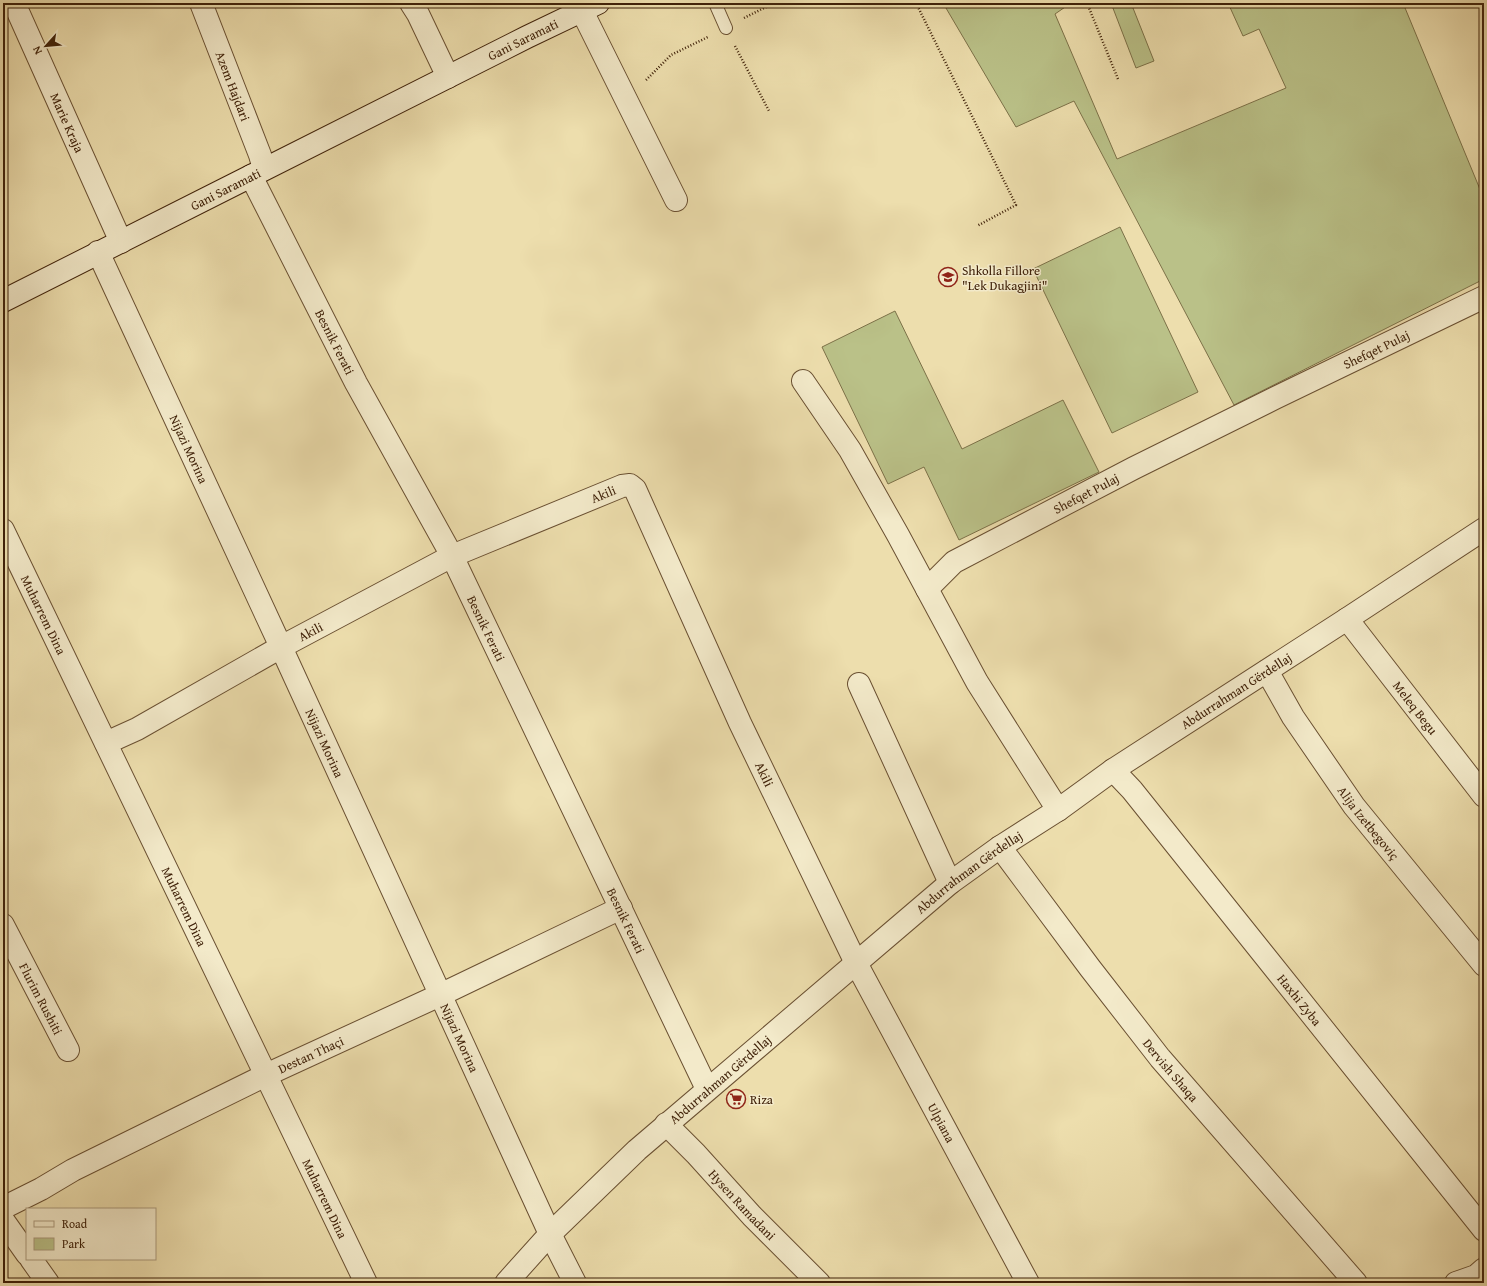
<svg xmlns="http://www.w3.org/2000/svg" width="1487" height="1286" font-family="'Gentium Book Plus',serif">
  <rect width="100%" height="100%" fill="#eddead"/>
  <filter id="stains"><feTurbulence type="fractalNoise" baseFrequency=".005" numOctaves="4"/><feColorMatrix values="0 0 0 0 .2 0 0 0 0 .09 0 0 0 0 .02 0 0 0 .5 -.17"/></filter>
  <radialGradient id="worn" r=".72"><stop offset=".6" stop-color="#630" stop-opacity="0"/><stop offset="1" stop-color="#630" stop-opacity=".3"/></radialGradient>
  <g fill="#bac188" stroke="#7c7148">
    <polygon points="943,3 1071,3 1055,14 1117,159 1286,88 1259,29 1243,36 1228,3 1403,3 1484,199 1484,279 1234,405 1074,101 1016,127"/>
    <polygon points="1111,3 1131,3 1154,61 1136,68"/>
    <polygon points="1120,227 1198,392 1112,433 1033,269"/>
    <polygon points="895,311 962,449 1063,400 1099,472 959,540 924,467 888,484 822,347"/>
  </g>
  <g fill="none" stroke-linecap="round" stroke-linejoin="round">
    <g stroke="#6a5032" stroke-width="14">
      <polyline id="lane" points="715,3 726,28"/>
    </g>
    <g stroke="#6a5032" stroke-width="24">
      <g id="street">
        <path id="s1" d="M 14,3 L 121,242"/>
        <path id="s2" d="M 201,3 L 234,88 L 260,155 L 264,169"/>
        <polyline points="411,3 418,14 448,77"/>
        <polyline points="582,11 676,200"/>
        <path id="s3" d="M 251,176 L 356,383 L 452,556 L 707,1089"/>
        <path id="s4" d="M 98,252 L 281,647 L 550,1234 L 575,1283"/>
        <polyline points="803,381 850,450 898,535 927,589"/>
        <path id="s5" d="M 3,530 L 366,1283"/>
        <path id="s6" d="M 1347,619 L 1484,796"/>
        <path id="s7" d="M 1267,671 L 1293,717 L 1354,806 L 1484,965"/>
        <polyline points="859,684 950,883"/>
        <path id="s8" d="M 106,743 L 137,729 L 281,647 L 452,556 L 622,486 L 630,485 L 635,489 L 740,723 L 856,963 L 1028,1283"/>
        <path id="s9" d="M 1113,770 L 1132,790 L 1484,1230"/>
        <path id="s10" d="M 1058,810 L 977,682 L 927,589 L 954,562 L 1134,468 L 1275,398 L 1484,297"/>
        <path id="s11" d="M 1000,847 L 1090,968 L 1160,1058 L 1356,1283"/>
        <path id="s12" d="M 3,925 L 68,1050"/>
        <path id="s13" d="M 666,1124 L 696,1154 L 752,1216 L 819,1283"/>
        <path id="s14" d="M 3,1208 L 41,1189 L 73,1170 L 266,1075 L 440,995 L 621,908"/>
        <polyline points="3,1220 27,1254"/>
        <polyline points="31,1259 48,1283"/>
        <path id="s15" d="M 506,1283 L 550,1234 L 637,1150 L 950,883 L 1000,847 L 1058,810 L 1113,770 L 1347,619 L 1484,529"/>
        <polyline points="1456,1283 1476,1276 1484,1269"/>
      </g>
    </g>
    <g stroke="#3f2109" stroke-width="24">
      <g id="secondary">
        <path id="s16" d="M 3,301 L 527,37 L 598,3"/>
      </g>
    </g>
    <g stroke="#3f2109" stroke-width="2.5" stroke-dasharray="1 2" stroke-linecap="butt">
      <polyline points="916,3 1016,205 977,226"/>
      <polyline points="1087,3 1118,79"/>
      <polyline points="744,18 774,3"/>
      <polyline points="735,46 769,111"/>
      <polyline points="646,80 671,55 708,37"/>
    </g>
    <use href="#lane" stroke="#f3eaca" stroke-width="12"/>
    <use href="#street" stroke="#f3eaca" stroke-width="22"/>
    <use href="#secondary" stroke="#f3eaca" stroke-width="22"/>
  </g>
  <defs>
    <g id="school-ring" transform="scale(1)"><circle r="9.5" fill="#f3eaca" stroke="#8f2418" stroke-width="1.5"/><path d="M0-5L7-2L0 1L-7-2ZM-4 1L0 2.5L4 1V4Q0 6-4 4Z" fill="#8f2418"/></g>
    <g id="supermarket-ring" transform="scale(1)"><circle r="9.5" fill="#f3eaca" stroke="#8f2418" stroke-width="1.5"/><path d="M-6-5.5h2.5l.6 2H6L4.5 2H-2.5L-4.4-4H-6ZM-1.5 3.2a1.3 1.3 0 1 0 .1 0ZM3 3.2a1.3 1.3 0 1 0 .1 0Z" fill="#8f2418"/></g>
  </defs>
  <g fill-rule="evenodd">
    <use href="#school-ring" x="948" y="277"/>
    <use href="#supermarket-ring" x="736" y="1099"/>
  </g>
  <g text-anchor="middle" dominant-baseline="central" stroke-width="3" stroke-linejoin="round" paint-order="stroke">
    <g font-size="13" fill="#3f2109" stroke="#f3eaca">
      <text stroke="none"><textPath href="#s16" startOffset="582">Gani Saramati</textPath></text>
      <text stroke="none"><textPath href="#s2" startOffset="89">Azem Hajdari</textPath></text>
      <text stroke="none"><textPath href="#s1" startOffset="131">Marie Kraja</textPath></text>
      <text stroke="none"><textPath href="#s16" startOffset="249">Gani Saramati</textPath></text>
      <text stroke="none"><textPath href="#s3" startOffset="186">Besnik Ferati</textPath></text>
      <text stroke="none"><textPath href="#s10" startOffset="768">Shefqet Pulaj</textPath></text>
      <text stroke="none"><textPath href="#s4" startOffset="217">Nijazi Morina</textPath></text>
      <text stroke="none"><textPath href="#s8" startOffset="557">Akili</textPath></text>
      <text stroke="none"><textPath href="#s10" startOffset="444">Shefqet Pulaj</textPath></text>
      <text stroke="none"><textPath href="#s5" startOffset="94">Muharrem Dina</textPath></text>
      <text stroke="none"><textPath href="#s3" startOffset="510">Besnik Ferati</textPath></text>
      <text stroke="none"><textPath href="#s8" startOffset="233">Akili</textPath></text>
      <text stroke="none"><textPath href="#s15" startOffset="943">Abdurrahman Gërdellaj</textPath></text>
      <text stroke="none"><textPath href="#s6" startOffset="112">Meleq Begu</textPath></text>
      <text stroke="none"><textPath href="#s4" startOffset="541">Nijazi Morina</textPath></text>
      <text stroke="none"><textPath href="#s8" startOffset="905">Akili</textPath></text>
      <text stroke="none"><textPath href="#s7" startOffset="183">Alija Izetbegoviç</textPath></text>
      <text stroke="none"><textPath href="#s15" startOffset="620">Abdurrahman Gërdellaj</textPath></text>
      <text stroke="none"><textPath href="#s5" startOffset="418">Muharrem Dina</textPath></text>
      <text stroke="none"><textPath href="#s3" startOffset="834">Besnik Ferati</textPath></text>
      <text stroke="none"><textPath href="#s12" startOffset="83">Flurim Rushiti</textPath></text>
      <text stroke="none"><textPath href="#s9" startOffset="296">Haxhi Zyba</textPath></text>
      <text stroke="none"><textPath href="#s4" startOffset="865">Nijazi Morina</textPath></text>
      <text stroke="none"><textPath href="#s14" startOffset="344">Destan Thaçi</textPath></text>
      <text stroke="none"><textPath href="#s11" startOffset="281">Dervish Shaqa</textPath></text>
      <text stroke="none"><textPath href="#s15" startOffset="296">Abdurrahman Gërdellaj</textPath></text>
      <text stroke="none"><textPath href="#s8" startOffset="1296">Ulpiana</textPath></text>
      <text stroke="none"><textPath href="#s5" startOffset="742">Muharrem Dina</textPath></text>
      <text stroke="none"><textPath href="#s13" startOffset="111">Hysen Ramadani</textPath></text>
    </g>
    <g font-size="13" fill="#3f2109" stroke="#f3eaca" text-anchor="start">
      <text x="962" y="270">Shkolla Fillore<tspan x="962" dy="15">"Lek Dukagjini"</tspan></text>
      <text x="750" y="1099">Riza</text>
    </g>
  </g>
  <rect width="1487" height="1286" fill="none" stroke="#eddead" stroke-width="16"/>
  <rect x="4" y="4" width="1479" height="1278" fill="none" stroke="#3f2109" stroke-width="2"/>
  <rect x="8" y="8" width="1471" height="1270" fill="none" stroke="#3f2109"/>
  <rect x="26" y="1208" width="130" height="52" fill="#f3eaca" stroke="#ab9a7d"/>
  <rect x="34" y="1221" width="20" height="6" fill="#f3eaca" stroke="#ab9a7d"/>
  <text x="62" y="1228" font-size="12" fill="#3f2109">Road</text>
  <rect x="34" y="1238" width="20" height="12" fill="#bac188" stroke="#ab9a7d"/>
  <text x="62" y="1248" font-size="12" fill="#3f2109">Park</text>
  <g transform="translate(46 46) rotate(243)" stroke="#f3eaca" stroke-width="3" paint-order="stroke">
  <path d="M0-3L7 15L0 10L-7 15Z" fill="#3f2109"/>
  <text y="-6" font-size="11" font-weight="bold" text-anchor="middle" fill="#3f2109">N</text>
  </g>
  <rect width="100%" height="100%" filter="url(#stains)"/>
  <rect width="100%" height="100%" fill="url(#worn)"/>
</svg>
